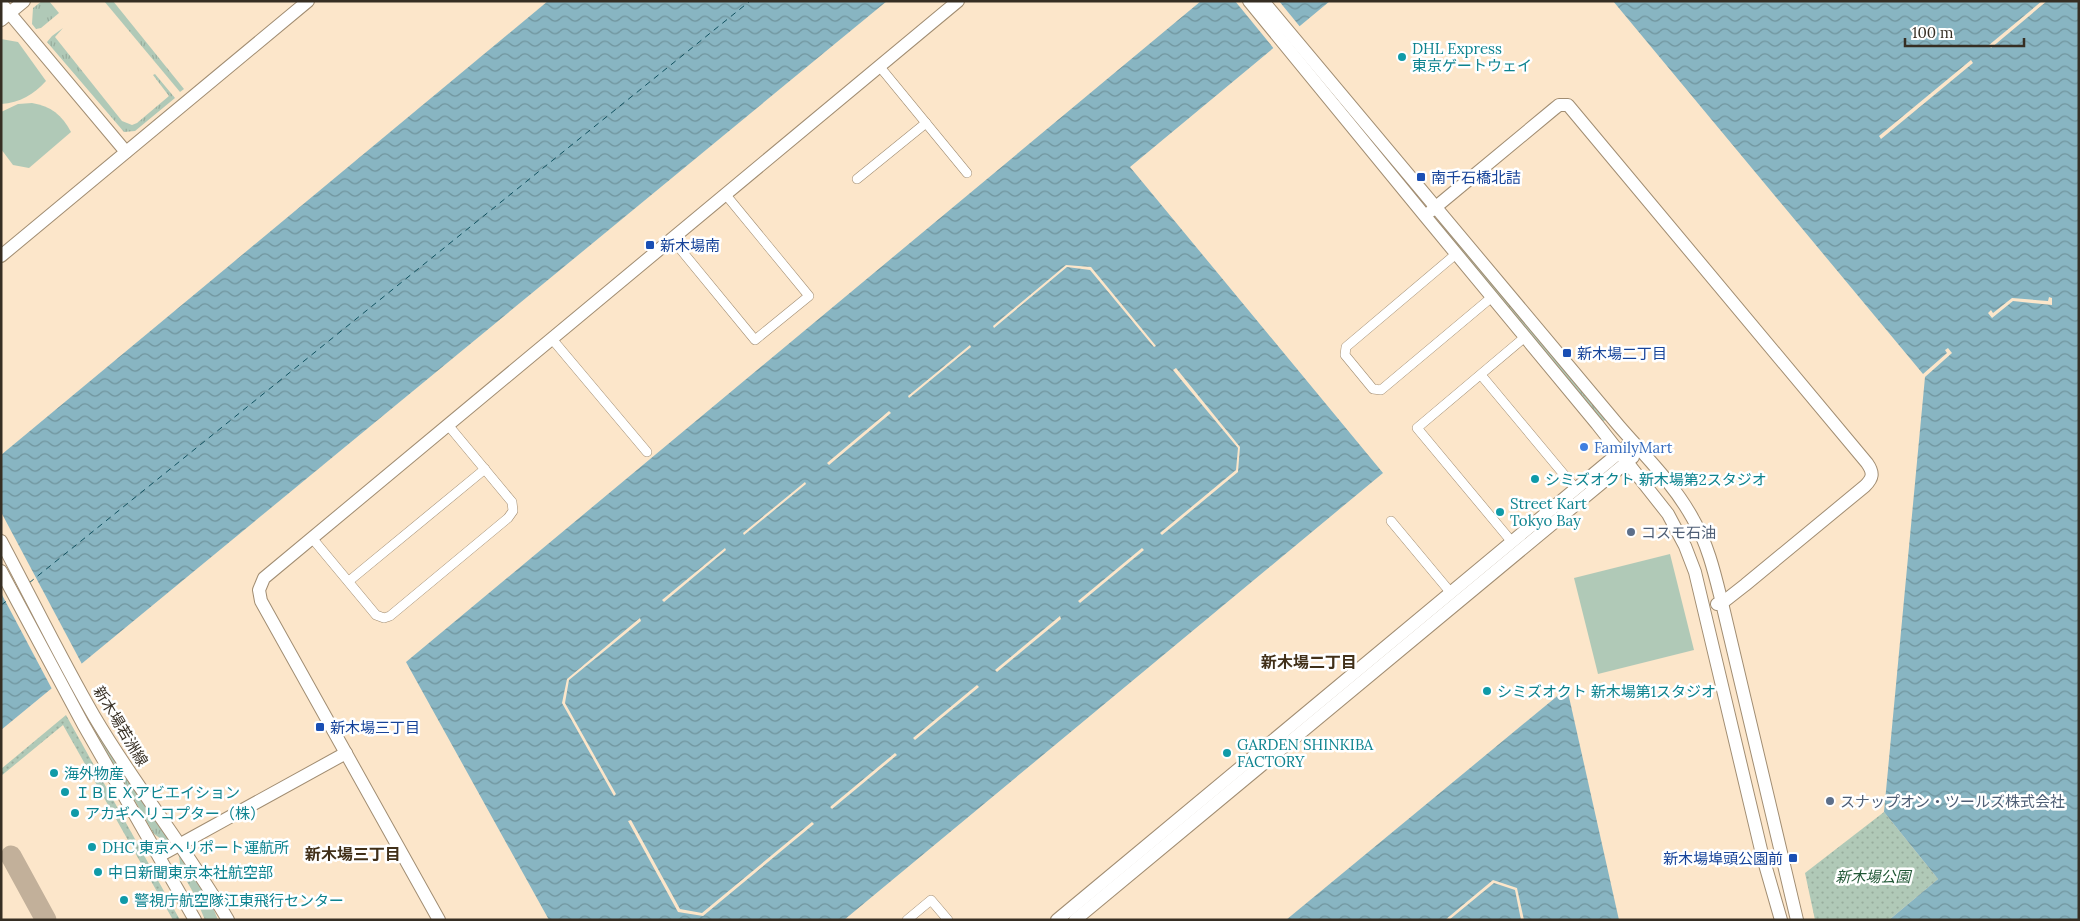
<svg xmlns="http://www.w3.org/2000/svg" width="2080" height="921" font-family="Lora,'Noto Sans JP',serif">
  <defs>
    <pattern id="grass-tufts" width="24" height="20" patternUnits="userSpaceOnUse" patternTransform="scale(1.25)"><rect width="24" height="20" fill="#b0c9b7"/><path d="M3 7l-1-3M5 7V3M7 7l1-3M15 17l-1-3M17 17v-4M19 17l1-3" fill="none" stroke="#98ad9d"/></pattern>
    <pattern id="park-dots" width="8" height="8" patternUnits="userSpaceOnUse" patternTransform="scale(1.25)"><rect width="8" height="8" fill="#b0c9b7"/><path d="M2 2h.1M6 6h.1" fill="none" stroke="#98ad9d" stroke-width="1.8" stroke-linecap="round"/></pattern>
    <pattern id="water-waves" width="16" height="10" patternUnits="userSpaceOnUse" patternTransform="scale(1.25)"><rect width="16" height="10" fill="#88b5c2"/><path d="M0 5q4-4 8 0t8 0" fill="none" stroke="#70949d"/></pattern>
  </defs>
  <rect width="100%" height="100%" fill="#fce6ca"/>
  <g fill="url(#grass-tufts)">
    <polygon points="42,1 49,1 59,13 41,28 36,29 32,24 33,8"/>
    <polygon points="104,1 113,1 184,89 180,92"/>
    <polygon points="63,28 55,37 122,121 132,125 137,123 169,96 153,75 155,74 175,98 135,131 124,132 47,42 52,36"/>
    <polygon points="1441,222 1606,420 1603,421 1439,223"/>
    <polygon points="92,719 128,780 168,835 170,841 167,843 154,834 89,721"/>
    <polygon points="181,855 208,895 218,920 205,920 194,894 181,871 179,856"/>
  </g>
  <g fill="url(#park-dots)">
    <polygon points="66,715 180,920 173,920 63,725 1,776 1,769"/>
    <polygon points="1884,812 1938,879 1889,920 1815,920 1805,873"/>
  </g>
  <g fill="#b0c9b7">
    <path d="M 1,39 L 18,42 L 46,81 C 34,94 20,103 1,104 Z"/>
    <path d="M 32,103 C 51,106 62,115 71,132 L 29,168 L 13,165 L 1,149 L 1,112 L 18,104 Z"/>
    <polygon points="1670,554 1694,650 1598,674 1574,578"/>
  </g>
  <g fill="url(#water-waves)">
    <polygon points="548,1 887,1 1,730 1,455"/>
    <polygon points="1201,1 1330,1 1130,167 1383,473 844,920 549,920 406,662"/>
    <polygon points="1613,1 2079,1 2079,920 1889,920 1938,879 1884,812 1925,377 1952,353 1948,348 1945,350 1947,353 1923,374"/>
    <polygon points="1567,688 1619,920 1286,920"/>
  </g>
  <g fill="#fce6ca">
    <polygon points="1235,1 1279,1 1301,28 1275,50"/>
    <polygon points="2042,1 2047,1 1991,48 1989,45"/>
    <polygon points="1971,60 1973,63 1881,139 1879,136"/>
    <polygon points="1066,265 1091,267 1156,346 1154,347 1090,270 1067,267 994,328 993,326"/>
    <polygon points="2049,297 2052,298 2052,305 2013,301 1992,318 1988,313 1991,310 1993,313 2012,298 2048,301"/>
    <polygon points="970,345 971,347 909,398 908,396"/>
    <polygon points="1176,368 1240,447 1238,472 1162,535 1160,533 1236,470 1238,448 1173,370"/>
    <polygon points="889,411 891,413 829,465 827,463"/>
    <polygon points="805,482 806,484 744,535 743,533"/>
    <polygon points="1,512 83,666 53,691 1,593"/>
    <polygon points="725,548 726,550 664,602 662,600"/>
    <polygon points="1142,548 1144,550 1080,603 1078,601"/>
    <polygon points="1060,616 1061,619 997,672 995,670"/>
    <polygon points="640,618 641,621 569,680 565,703 616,794 614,796 562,703 567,679"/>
    <polygon points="977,685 979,687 915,740 913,738"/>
    <polygon points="895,753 897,755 832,809 830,807"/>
    <polygon points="631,820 680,909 702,913 812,822 814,824 703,916 678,912 628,821"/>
    <polygon points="1493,880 1517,888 1524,920 1521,920 1515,890 1494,883 1449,920 1445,920"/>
  </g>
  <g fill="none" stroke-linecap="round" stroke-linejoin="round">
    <g stroke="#11515f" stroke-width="1" stroke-dasharray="6 5" stroke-linecap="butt">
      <polyline points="29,583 750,1"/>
      <polyline points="1,605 8,600"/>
    </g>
    <polyline stroke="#c2b09a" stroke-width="21" points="11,856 46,920"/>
    <g stroke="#a18d72" stroke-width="10">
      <g id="street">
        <polyline points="880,67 967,173"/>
        <polyline points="857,179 926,123"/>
        <polyline points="672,239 755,340 809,296 726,195"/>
        <polyline points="1456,254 1346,347 1345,355 1373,389 1381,390 1492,297"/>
        <polyline points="552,339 647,452"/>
        <polyline points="1481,375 1576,489"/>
        <polyline points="1391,521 1451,593"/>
        <polyline points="312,538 376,615 384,618 390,616 508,518 513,511 512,502 448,425"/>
        <polyline points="1512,542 1417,428 1525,337"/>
        <polyline points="349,581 485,469"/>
        <polyline points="907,920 931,900 948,920"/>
      </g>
    </g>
    <g stroke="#a18d72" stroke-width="14">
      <g id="secondary">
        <polyline points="1249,1 1425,216 1597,424 1668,514 1685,546 1695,572 1762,854 1781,920"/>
        <path d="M 1263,1 L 1619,426 C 1645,456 1674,484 1693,519 C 1708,544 1715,575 1722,603 L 1797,920"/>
        <polyline points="1,3 126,152"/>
        <polyline points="1,20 24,1"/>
        <path d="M 1431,211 L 1554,109 L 1559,105 L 1568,105 L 1867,463 C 1874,473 1873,478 1865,486 L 1745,585 L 1722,603 L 1717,604"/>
        <polyline points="1,256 308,1"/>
        <path d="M 1,541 C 32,599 61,659 94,716 C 135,786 187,849 228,920"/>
        <polyline points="1,571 83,724 195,920"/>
        <polyline points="159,856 346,753"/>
        <polyline points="439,920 261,601 259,590 264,578 958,1"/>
        <polyline points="1057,920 1626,447"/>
        <polyline points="1075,920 1633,457"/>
      </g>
    </g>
    <use href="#street" stroke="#fff" stroke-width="9"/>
    <use href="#secondary" stroke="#fff" stroke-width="12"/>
  </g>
  <g fill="#0f9aa8" stroke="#fff" stroke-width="2">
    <circle cx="1402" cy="57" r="5"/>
    <circle cx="1535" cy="479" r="5"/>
    <circle cx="1500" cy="512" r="5"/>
    <circle cx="1487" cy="691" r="5"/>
    <circle cx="1227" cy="753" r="5"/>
    <circle cx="54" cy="773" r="5"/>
    <circle cx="65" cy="792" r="5"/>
    <circle cx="75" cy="813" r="5"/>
    <circle cx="92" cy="847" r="5"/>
    <circle cx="98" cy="872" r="5"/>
    <circle cx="124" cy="900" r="5"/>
  </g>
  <g fill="#1a4fb4" stroke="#fff" stroke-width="2">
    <rect x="1416" y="172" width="10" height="10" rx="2.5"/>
    <rect x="645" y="240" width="10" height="10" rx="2.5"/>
    <rect x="1562" y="348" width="10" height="10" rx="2.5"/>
    <rect x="315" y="722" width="10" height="10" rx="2.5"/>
    <rect x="1788" y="853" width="10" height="10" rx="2.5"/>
  </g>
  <circle fill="#3f7fe0" stroke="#fff" stroke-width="2" cx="1584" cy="447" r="5"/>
  <g fill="#5c6f8a" stroke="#fff" stroke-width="2">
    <circle cx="1631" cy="532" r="5"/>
    <circle cx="1830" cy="801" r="5"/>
  </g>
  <g text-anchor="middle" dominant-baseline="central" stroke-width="5" stroke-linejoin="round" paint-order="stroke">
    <g font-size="15" fill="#0d838f" stroke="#fff" text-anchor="start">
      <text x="1412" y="48">DHL Express<tspan x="1412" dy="17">東京ゲートウェイ</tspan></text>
      <text x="1545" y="479">シミズオクト 新木場第2スタジオ</text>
      <text x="1510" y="503">Street Kart<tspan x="1510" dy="17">Tokyo Bay</tspan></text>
      <text x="1497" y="691">シミズオクト 新木場第1スタジオ</text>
      <text x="1237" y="744">GARDEN SHINKIBA<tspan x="1237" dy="17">FACTORY</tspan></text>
      <text x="64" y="773">海外物産</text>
      <text x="75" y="792">ＩＢＥＸアビエイション</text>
      <text x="85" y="813">アカギヘリコプター（株）</text>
      <text x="102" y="847">DHC 東京ヘリポート運航所</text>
      <text x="108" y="872">中日新聞東京本社航空部</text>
      <text x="134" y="900">警視庁航空隊江東飛行センター</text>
    </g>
    <g font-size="15" fill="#164399" stroke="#fff" text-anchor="start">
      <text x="1431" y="177">南千石橋北詰</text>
      <text x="660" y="245">新木場南</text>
      <text x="1577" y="353">新木場二丁目</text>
      <text x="330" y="727">新木場三丁目</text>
      <text x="1783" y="858" text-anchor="end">新木場埠頭公園前</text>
    </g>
    <g font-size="15" fill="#366cbe" stroke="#fff" text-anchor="start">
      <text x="1594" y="447">FamilyMart</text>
    </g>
    <g font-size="15" fill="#4e5e75" stroke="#fff" text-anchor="start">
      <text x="1641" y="532">コスモ石油</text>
      <text x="1840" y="801">スナップオン・ツールズ株式会社</text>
    </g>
    <g font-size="15" fill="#362e23" stroke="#fff">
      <text transform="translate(121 726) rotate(59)">新木場若洲線</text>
    </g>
    <g font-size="15" font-style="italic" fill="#225937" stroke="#fff">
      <text x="1873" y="876">新木場公園</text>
    </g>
    <g font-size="16" font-weight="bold" fill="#413019" stroke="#fff">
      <text x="1309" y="662">新木場二丁目</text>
      <text x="353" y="854">新木場三丁目</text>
    </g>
  </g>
  <rect width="2080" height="921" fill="none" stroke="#362e23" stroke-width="5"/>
  <path d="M1905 38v8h119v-8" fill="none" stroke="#362e23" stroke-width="2.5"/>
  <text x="1912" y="38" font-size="15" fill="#362e23" stroke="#ffffff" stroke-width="4" paint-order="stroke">100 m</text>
</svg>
